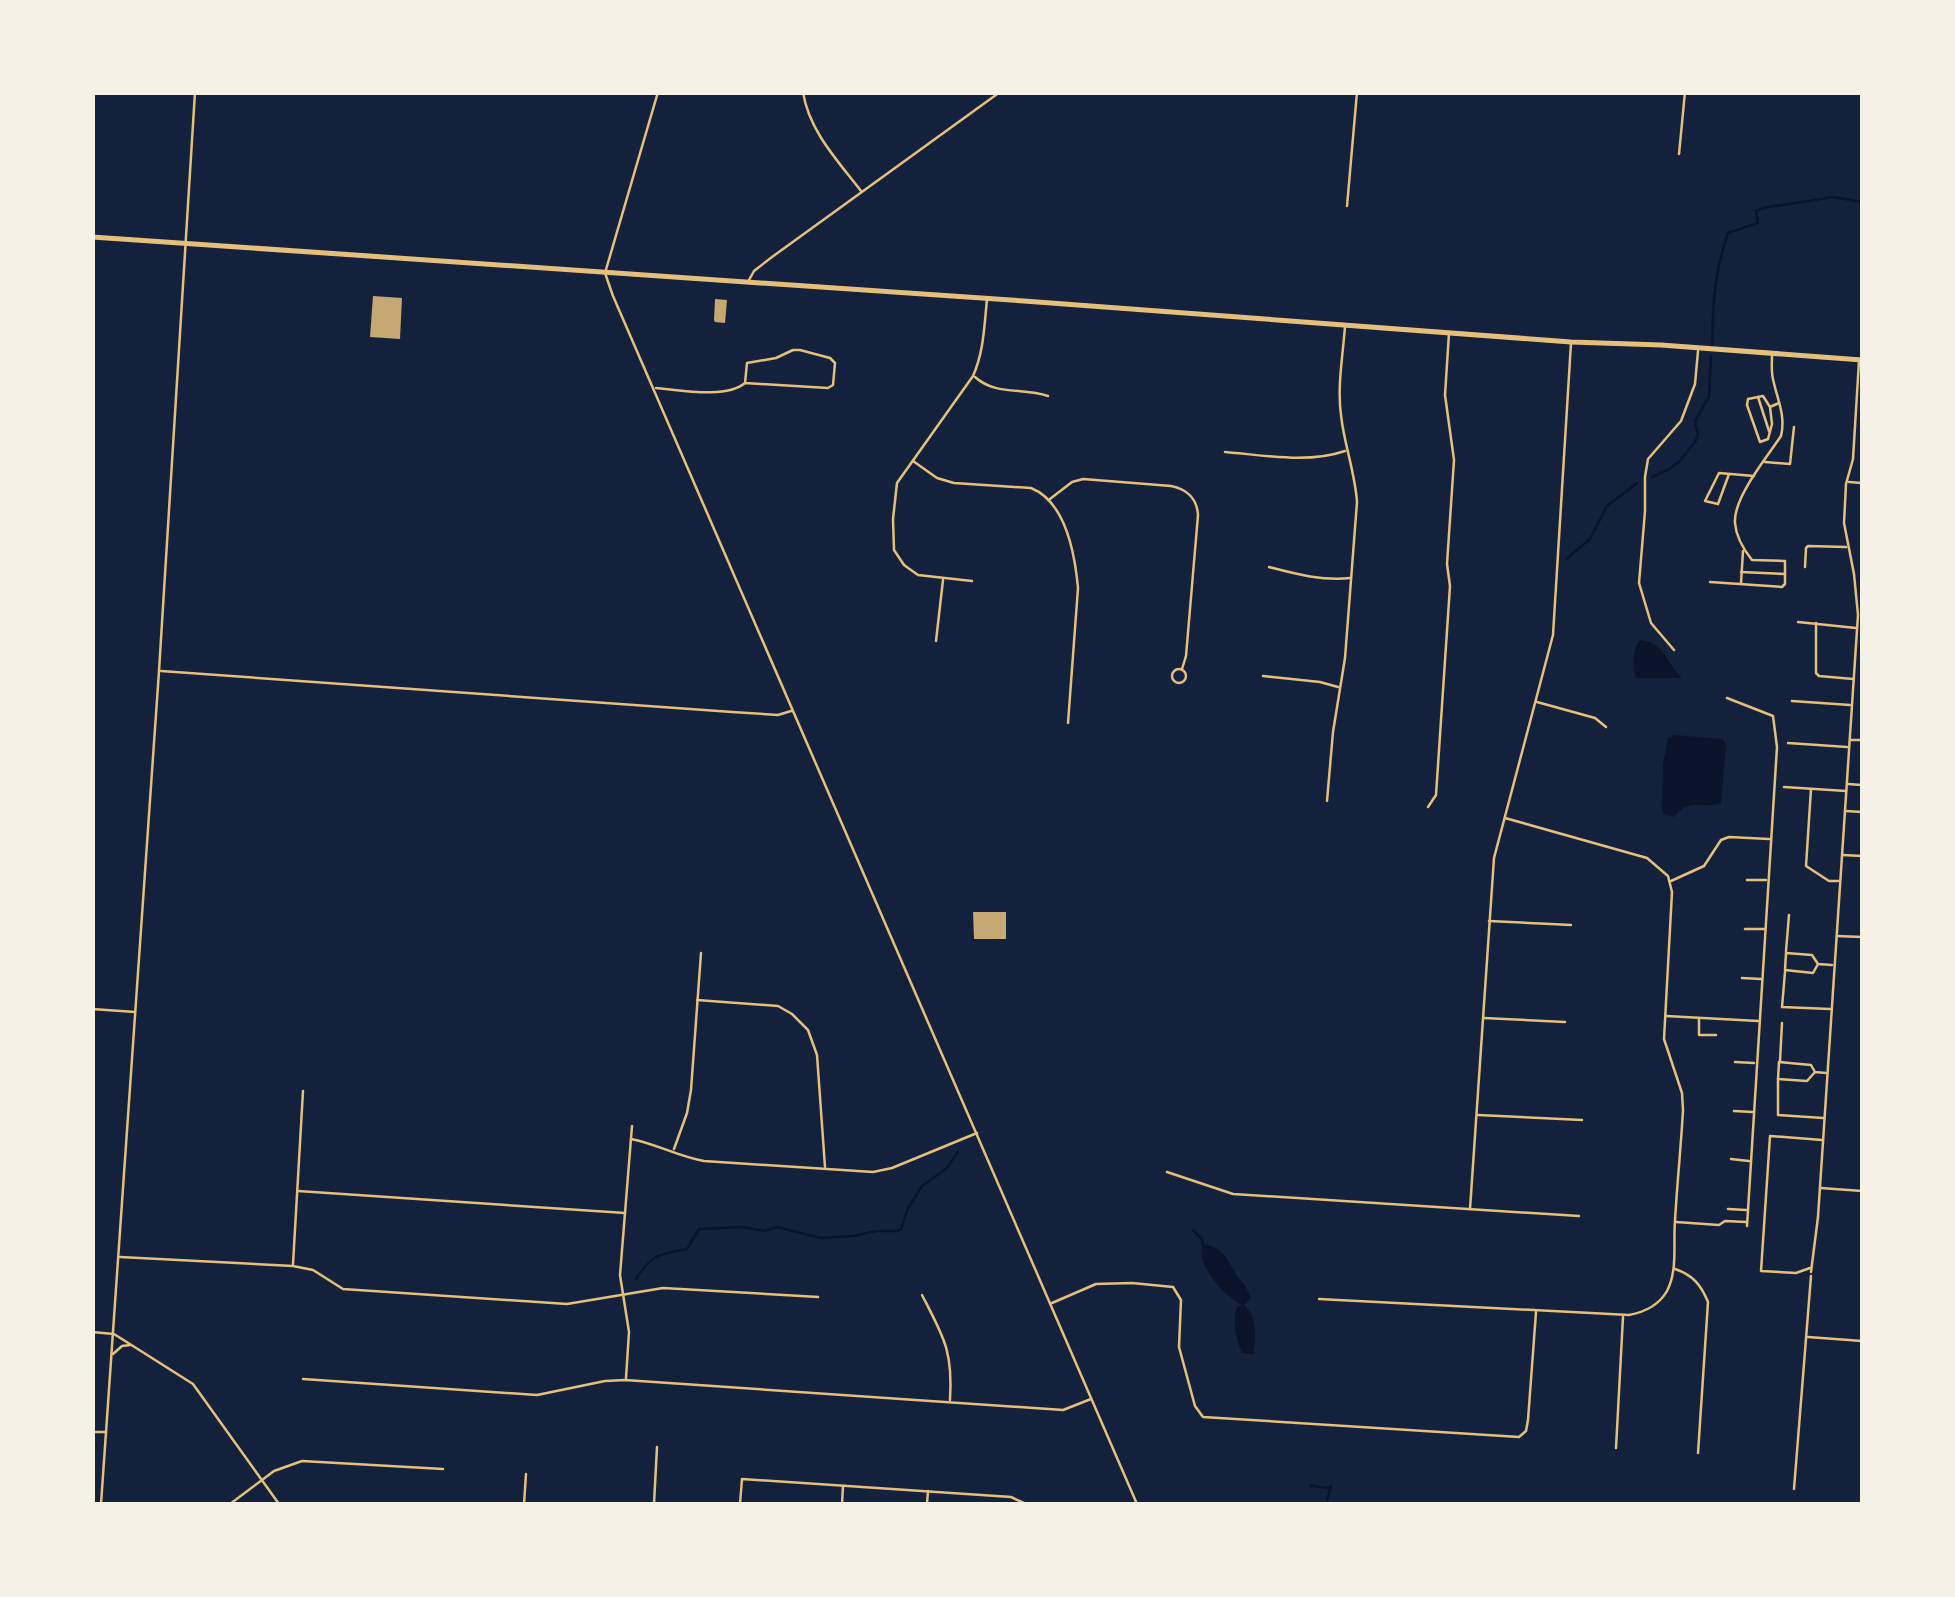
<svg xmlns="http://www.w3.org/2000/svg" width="1955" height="1597" font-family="Commissioner,sans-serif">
  <rect width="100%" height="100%" fill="#14213d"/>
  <g fill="#0b132b">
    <path d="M 1640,640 C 1666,643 1665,662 1682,678 L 1636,678 C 1632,666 1632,649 1640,640 Z"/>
    <path d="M 1674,735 L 1723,739 L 1726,746 L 1721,803 C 1699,811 1693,795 1674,817 L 1663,814 L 1662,810 L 1663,764 L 1668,738 Z"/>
    <path d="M 1203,1244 C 1227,1249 1225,1259 1238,1277 C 1244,1284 1248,1289 1251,1298 L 1244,1305 C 1257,1316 1257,1338 1253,1354 L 1242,1353 C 1236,1340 1232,1320 1237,1307 L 1242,1305 C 1223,1295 1195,1264 1203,1244 Z"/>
  </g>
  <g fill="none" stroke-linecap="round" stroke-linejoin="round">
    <g stroke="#0b132b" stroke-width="2.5">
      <path d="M 1712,345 C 1713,303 1714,273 1728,233 L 1758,223 L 1756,211 L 1763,208 L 1833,197 L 1862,202"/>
      <polyline points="1652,477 1669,469 1680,461 1695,442 1698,435 1695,421 1709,397 1711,356"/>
      <polyline points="1566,559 1590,539 1607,506 1637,483"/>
      <polyline points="1193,1230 1202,1239 1203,1245"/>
      <path d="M 636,1279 C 652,1254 660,1254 687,1249 L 699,1229 L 743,1227 L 764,1231 L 777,1227 L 821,1238 L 854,1236 L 876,1231 L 897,1231 L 901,1229 L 908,1208 L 922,1186 L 947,1168 L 958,1152"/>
      <polyline points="1311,1486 1330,1488"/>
      <polyline points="1326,1504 1331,1486"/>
    </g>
  </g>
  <g fill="#c6a872">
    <polygon points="373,296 402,298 400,339 370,337"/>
    <polygon points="715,299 727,300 725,323 715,322 714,320"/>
    <polygon points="973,912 1006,912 1006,939 974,939"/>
  </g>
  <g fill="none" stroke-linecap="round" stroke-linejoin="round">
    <g stroke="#e5c07b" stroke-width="2.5">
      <path d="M 803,92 C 809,131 838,161 861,191"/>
      <polyline points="1679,154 1685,92"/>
      <polyline points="1347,206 1357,92"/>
      <path d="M 975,377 C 996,396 1022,387 1048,396"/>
      <path d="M 656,388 C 680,390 726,399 745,383 L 747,363 L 776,358 L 793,350 L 800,350 L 830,358 L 835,363 L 833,385 L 828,388 L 745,383"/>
      <polyline points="1758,397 1769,431"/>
      <polyline points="1770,407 1763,396 1748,399 1747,405 1760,442 1768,439 1772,424 1770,407 1779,403"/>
      <path d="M 1225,452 C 1264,455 1307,464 1345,451"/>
      <path d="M 913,461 L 937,478 L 954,483 L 1031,488 C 1066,502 1075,555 1078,588 L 1068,723"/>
      <polyline points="1765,462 1790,464 1794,427"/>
      <polyline points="1729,474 1718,504 1705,501 1719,473 1754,476"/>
      <polyline points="1849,482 1862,483"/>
      <path d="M 1050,499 L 1072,482 L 1083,479 L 1171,486 C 1187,489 1197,499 1198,515 L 1186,656 L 1182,669"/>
      <path d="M 1269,567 C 1296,574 1322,581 1350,578"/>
      <polyline points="1805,567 1806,548 1808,546 1846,547"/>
      <polyline points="1741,572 1785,574"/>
      <path d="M 972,581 L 918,575 L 904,565 L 894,550 L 893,519 L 897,483 L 973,376 C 984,351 984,327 987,300"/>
      <path d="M 1710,582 L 1782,587 L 1785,584 L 1785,561 L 1752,560 C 1744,550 1736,536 1735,523 C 1733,498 1767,457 1781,436 C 1786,415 1777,399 1773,379 C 1771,371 1772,363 1772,355"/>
      <polyline points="1741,583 1743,551"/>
      <polyline points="1798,622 1856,628"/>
      <polyline points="1816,623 1816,673 1819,676 1853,679"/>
      <polyline points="936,641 943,580"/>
      <polyline points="1674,650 1651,623 1639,583 1645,511 1645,477 1648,459 1681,421 1695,384 1698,351"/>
      <circle cx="1179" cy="676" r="7"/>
      <polyline points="161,671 732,712 778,715 791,711"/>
      <polyline points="1263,676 1320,682 1338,687"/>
      <polyline points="1727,698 1773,716 1777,747 1747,1226"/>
      <polyline points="1792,701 1850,705"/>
      <polyline points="1537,702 1595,718 1606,727"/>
      <polyline points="1851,740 1862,740"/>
      <polyline points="1788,743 1847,747"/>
      <polyline points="1848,784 1862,785"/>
      <polyline points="1784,787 1846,791"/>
      <polyline points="1811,789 1806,866 1829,881 1838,881"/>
      <path d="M 1327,801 L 1333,732 L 1345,658 L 1357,502 C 1355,472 1344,444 1341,415 C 1337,387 1343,355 1345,326"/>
      <polyline points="1428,807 1436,795 1450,586 1447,564 1454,460 1445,395 1449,333"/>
      <polyline points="1846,811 1862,812"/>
      <polyline points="1843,855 1862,856"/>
      <polyline points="1747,880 1766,880"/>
      <polyline points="1671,881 1704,866 1721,840 1729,837 1769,839"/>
      <polyline points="1489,921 1571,925"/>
      <polyline points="1745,929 1764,929"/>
      <polyline points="1837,936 1862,937"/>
      <polyline points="1786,951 1789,915"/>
      <polyline points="1818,964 1813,973 1785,970 1786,953 1812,955 1818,964 1832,965"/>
      <polyline points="1785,972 1782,1007 1830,1009"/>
      <polyline points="1742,978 1761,979"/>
      <polyline points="697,1000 778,1006 792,1014 808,1030 817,1055 825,1167"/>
      <polyline points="92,1009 135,1012"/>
      <polyline points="1666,1016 1758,1021"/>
      <polyline points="1484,1018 1565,1022"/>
      <polyline points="1699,1019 1699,1035 1716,1035"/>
      <polyline points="1780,1061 1782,1023"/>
      <polyline points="1735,1062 1754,1063"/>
      <polyline points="1815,1072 1807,1081 1778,1079 1779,1062 1811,1065 1815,1072 1826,1073"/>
      <polyline points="1778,1079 1778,1115 1823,1118"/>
      <polyline points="1734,1111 1752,1112"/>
      <polyline points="1478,1115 1582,1120"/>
      <path d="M 631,1139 C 657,1144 679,1157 704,1161 L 873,1172 L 892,1168 L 977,1133"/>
      <polyline points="674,1149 687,1113 691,1090 701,953"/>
      <polyline points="1731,1159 1749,1161"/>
      <polyline points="1167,1172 1233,1194 1579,1216"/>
      <polyline points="1821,1188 1862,1191"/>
      <polyline points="298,1191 625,1213"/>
      <polyline points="1470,1209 1494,858 1553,635 1571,343"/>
      <polyline points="1728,1209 1746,1210"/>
      <polyline points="1676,1222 1719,1225 1725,1221 1746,1222"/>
      <polyline points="120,1257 293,1266 313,1270 343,1289 567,1304 663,1288 818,1297"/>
      <polyline points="293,1264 303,1091"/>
      <polyline points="1810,1268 1796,1273 1761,1271 1770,1136 1822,1140"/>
      <path d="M 1675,1269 C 1693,1275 1701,1285 1708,1302 L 1698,1453"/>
      <polyline points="1811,1272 1818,1217 1858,615 1854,574 1844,523 1846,484 1853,459 1859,361"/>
      <path d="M 922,1295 C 944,1338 953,1351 950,1400"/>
      <path d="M 1319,1299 L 1629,1315 C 1645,1312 1659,1305 1667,1291 C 1678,1270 1673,1243 1675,1221 C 1677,1184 1681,1147 1683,1110 L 1682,1093 L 1664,1039 L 1672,892 L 1668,876 L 1647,858 L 1505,818"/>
      <polyline points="1052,1303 1096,1284 1132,1283 1173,1287 1181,1300 1179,1347 1195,1406 1203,1417 1519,1437 1526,1431 1528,1420 1536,1312"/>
      <polyline points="92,1332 114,1334 193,1384 279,1504"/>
      <polyline points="1808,1337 1862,1341"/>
      <polyline points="113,1354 122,1346 130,1345"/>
      <polyline points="626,1378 629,1332 620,1275 632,1126"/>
      <polyline points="303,1379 537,1395 605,1381 625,1380 1063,1410 1091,1399"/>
      <polyline points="92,1432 106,1432"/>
      <polyline points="1616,1448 1623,1317"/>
      <polyline points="1794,1489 1811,1276"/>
      <polyline points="230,1504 274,1471 302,1461 443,1469"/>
      <polyline points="524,1504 526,1474"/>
      <polyline points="654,1504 657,1447"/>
      <polyline points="740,1504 742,1479 1011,1497 1026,1504"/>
      <polyline points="842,1504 843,1486"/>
      <polyline points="927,1504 928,1491"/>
    </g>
    <g stroke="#e5c07b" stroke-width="2.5">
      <polyline points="658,92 605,273 613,296 1137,1504"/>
      <polyline points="749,280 754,271 772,257 1000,92"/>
      <polyline points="101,1504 159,671 195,92"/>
    </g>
    <polyline stroke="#e5c07b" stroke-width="5" points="92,237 1024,301 1571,342 1661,345 1862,360"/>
  </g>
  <rect width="1955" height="1597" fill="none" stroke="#f6f1e7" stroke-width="190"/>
</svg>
